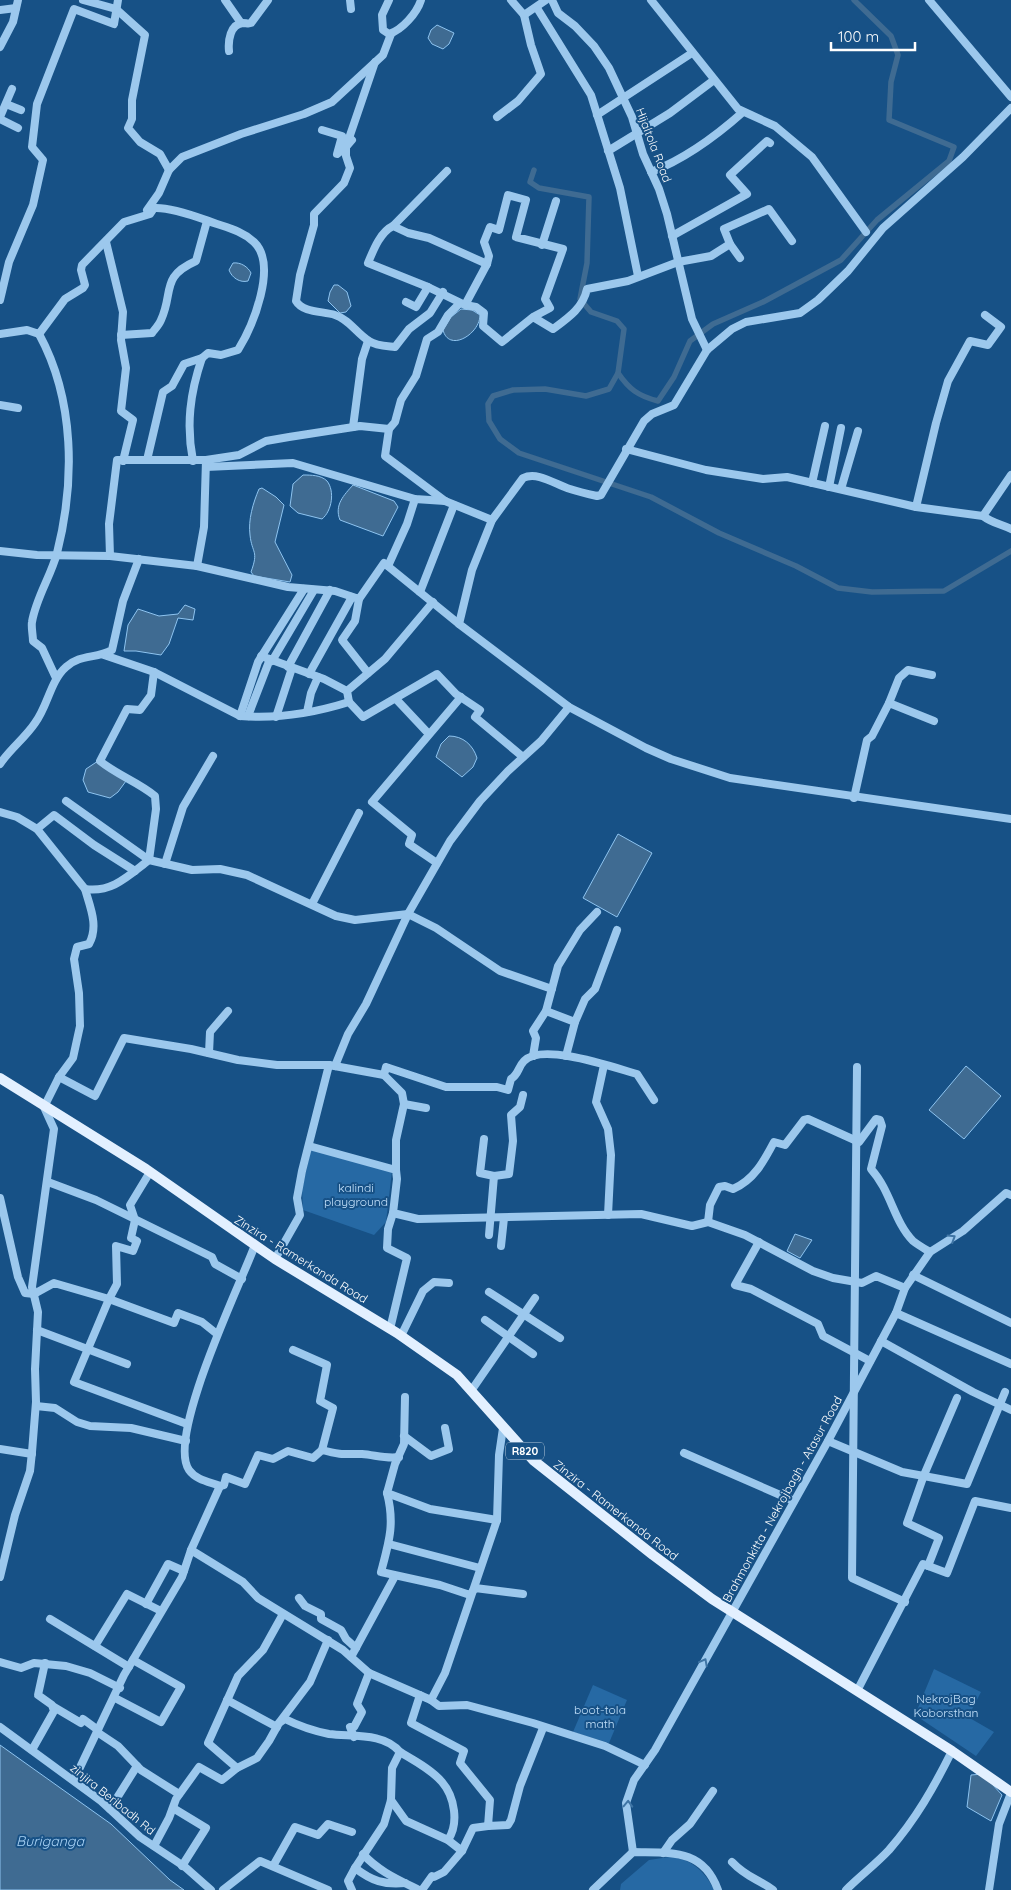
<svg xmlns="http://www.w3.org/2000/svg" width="1011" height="1890" font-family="Quicksand,sans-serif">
  <rect width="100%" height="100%" fill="#175186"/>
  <g fill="#2669a4">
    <polygon points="311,1150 392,1171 386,1222 374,1235 303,1210 302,1189"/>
    <polygon points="934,1669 981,1692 968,1717 994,1732 976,1756 915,1715"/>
    <polygon points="593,1685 627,1700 609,1743 573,1732"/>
    <path d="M 669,1857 C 690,1858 705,1871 714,1890 L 620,1890 L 621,1884 L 649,1860 Z"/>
  </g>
  <g fill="#3f6b92" stroke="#8ec4f0">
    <polygon points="437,25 454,33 449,44 443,49 432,44 428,38 431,30"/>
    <path d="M 233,263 C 241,262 248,267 251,273 L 248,281 C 240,283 232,278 229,270 Z"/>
    <polygon points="334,285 338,285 347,292 351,306 346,312 340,313 328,301 330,292"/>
    <path d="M 461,309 L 472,310 L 480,315 C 480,334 449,353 443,330 L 451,317 Z"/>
    <path d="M 303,475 C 311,475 321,475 327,481 C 335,491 332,511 322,519 L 298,513 L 290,506 L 293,484 Z"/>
    <path d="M 353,485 L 394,501 L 398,507 L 383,536 L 340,520 C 334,505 344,495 353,485 Z"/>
    <path d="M 262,488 L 276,497 L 284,505 L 275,542 L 292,575 L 290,582 L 254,576 L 251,572 C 259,550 252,554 250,535 C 248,520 253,503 259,489 Z"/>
    <polygon points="185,605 195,609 193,620 178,618 169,644 161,655 136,651 124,651 128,625 138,609 159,616 178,614"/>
    <path d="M 449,736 C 463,736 473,745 477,758 L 473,767 L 462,777 L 436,757 L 441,744 Z"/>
    <polygon points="98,761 126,781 118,792 110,798 88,792 83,780 86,769"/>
    <polygon points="618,834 652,853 617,917 583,898"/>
    <polygon points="966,1066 1001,1096 964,1139 929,1110"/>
    <polygon points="795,1234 812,1240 800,1258 787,1251"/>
    <polygon points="0,1745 111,1824 170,1880 184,1890 0,1890"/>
    <polygon points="983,1774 1002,1795 991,1821 967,1807 971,1775"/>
  </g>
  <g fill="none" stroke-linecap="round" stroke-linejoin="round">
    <g stroke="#3f6b92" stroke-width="5.5">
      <path d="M 534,170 L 530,182 L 539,188 L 589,197 L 587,263 L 580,299 L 591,312 L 617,321 L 624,329 L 618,373 C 629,389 638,396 658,401 L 674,377 L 690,341 L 713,324 L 763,302 L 841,260 L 877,220 L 949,161 L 954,147 L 889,120 L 891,82 L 898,55 L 891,36 L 854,0"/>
      <polyline points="618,373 609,389 586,396 545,389 513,390 493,396 488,404 489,421 500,439 519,453 651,497 719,533 796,566 838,588 872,592 944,591 1011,551"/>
    </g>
    <g stroke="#9cc8ed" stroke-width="8">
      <polyline points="83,0 116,9 145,35 132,100 132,119 128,128 140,142 160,154 169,170"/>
      <polyline points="225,0 241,23"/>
      <polyline points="350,0 351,9"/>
      <path d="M 389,0 L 382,15 L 383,30 L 389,34 C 402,30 417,13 421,0"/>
      <polyline points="511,0 524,15 546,0"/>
      <polyline points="552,0 558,13 575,26 594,46 609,68 632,117 643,154 659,189 667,214 692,319 707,350"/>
      <polyline points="651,0 738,109 775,126 812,157 866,232"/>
      <polyline points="929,0 1011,97"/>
      <polyline points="537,8 591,95 620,188 638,276"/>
      <polyline points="0,10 16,8"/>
      <polyline points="0,47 13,22 18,0"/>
      <path d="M 229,51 C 228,41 230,24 243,23 C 246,23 249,24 251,23 L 268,0"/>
      <polyline points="6,104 21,110"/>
      <path d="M 1011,108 L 963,157 L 883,228 L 848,271 L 818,300 L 800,313 L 746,322 L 732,329 L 707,350 L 674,405 L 652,414 L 644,421 L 601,495 L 597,496 C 588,494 579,492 570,489 C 556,485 538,471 523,478 L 492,520 L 472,570 L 459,624 L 569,707 L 646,748 L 671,759 L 730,778 L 1011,819"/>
      <polyline points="597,115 692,53"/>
      <polyline points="0,117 12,89"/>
      <polyline points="497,117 518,101 541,74 531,45 524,15"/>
      <polyline points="0,119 18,128"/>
      <polyline points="322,130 342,136 337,154 346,147 375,62"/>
      <path d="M 352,140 L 346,147 L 346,156 L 350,168 L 344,183 L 314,214 L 314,225 L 300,275 L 296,301 C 303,313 323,311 335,315 C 350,320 356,333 369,341 C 376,346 386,346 395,347 L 409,329 L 430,313 L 443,292"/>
      <polyline points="608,151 670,113 714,80"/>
      <path d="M 651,172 C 685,159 716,136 743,112"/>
      <polyline points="147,210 159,193 169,170 182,157 241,134 304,114 332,102 383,55 391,34"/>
      <polyline points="393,226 447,171"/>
      <polyline points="672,236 747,194 730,175 767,141 770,143"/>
      <polyline points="106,242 123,312 121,340 126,368 121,411 133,420 123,461"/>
      <polyline points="730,244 724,229 769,209 792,241"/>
      <polyline points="542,245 556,201"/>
      <path d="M 428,287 L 368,263 C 373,251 380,232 393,226 L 408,233 L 429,238 L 487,264"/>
      <polyline points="0,300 9,262 33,205 43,160 32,147 37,104 74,9 114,24 118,0"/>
      <polyline points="406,302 416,307 428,287 463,304"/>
      <path d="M 533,317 L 502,342 L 483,326 L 484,313 L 476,307 L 465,305 L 487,264 L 489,256 L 484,242 L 490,227 L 499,230 L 508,195 L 526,200 L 516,237 L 563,249 L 545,299 L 550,308 L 533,317 L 553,329 C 568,318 583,308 587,289 L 628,281 L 678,262 L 711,256 L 730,244 L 740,258"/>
      <path d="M 0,334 L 27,330 L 39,334 L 65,299 L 83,288 L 85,285 L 81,270 L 82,265 L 124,222 L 150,214 L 154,208 C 169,207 192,215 206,220 C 223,227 240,229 254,242 C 278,265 253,326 238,350 L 221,355 L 208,353 L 202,358 C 190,393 186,425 193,461"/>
      <path d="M 39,334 C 75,400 75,482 57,553 C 51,576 36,598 32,622 C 31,627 33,635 33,641 L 42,648 L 56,678"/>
      <path d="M 121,335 L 152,333 C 155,329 159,325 161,320 C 174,292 160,277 196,261 L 207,221"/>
      <polyline points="0,405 18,408"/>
      <polyline points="353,427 362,359 368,341"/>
      <polyline points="389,429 385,456 445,501 492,520"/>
      <path d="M 626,449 L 706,470 L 763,479 L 787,477 L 916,507 L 983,516 C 992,523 1001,524 1011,529"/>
      <polyline points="147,460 163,392 172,386 184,364 202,358"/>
      <polyline points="206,467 293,463 415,499 445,501"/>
      <polyline points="812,483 825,426"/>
      <polyline points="829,487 841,428"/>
      <polyline points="841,489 858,431"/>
      <polyline points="916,507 936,423 948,381 970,341 988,345 1001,327 985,315"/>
      <polyline points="983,516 1011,475"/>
      <polyline points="0,551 37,555 110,556 197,566 288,587 335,591 359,599 384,563 459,624"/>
      <polyline points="110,556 109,524 117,460 206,460"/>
      <polyline points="197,566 204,527 206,460 239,455 266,441 289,437 360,426 389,429 395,422 401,400 416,376 427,339 438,332 448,315 459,304"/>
      <polyline points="388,566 407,524 415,499"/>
      <polyline points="420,592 454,505"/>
      <polyline points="359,599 355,621 342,640 368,673"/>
      <polyline points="104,655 154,672 240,716 258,662 304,589"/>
      <polyline points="261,656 324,679 347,691"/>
      <polyline points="272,661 314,590"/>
      <polyline points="288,667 330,590"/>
      <polyline points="309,674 352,597"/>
      <polyline points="396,699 426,731"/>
      <polyline points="349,702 347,691 385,659 433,602"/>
      <polyline points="889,703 899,678 908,670 932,675"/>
      <polyline points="307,712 311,693 318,677"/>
      <path d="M 240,716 C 277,719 314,713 349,702 L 363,717 L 437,674 L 456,694 L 480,710 L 475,717 L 523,757"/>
      <polyline points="248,716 270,659"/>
      <polyline points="276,717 292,668"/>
      <path d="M 0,764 C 10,749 25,738 35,723 C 48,706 50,681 66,667 C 80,654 96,659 112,650 L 123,601 L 139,559"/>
      <polyline points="854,798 867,740 872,736 889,703 934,721"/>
      <path d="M 66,801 L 149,860 L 156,809 L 155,796 C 138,782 117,775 100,761 L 127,709 L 140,710 L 151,695 L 154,672"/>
      <path d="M 0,812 L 17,817 L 37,829 L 85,889 C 112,893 128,876 149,860 L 192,870 L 220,869 L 247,875 L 336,916 L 355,920 L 408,914 L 436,928 L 500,971 L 552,989"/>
      <polyline points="37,829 54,815 94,845 135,871"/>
      <polyline points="437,863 409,844 412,835 372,802 461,697"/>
      <polyline points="165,864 183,807 213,756"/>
      <polyline points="312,904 359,813"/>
      <polyline points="546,1011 575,1022"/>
      <polyline points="209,1053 210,1032 228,1011"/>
      <polyline points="533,1056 536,1038 533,1031 546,1011 558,966 580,930 597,912"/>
      <polyline points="566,1056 575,1022 585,999 595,989 617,930"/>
      <polyline points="604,1065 596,1102 608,1129 611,1155 608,1215"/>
      <polyline points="335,1066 348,1034 366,1004 408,914 450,841 480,801 508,771 541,741 569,707"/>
      <polyline points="857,1067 852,1578 905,1602"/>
      <path d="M 59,1077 L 73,1058 L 80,1026 L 79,993 L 74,959 L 77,947 L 89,944 C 99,926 90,907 85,889"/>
      <polyline points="404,1104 426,1108"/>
      <polyline points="484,1139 480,1173 494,1176 509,1174 513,1141 511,1115 520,1107 523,1095"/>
      <polyline points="309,1146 396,1170 397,1179 393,1213 418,1219 641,1214 692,1226 708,1222 745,1235 813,1271 833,1278 862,1283 876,1276 905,1288"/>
      <path d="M 396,1170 L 396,1140 L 404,1104 L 402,1093 L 384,1075 L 386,1067 L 446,1087 L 497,1087 L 508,1090 L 511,1079 C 519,1074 518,1067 524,1061 C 542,1042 615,1068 637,1074 L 654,1100"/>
      <polyline points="48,1182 96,1200 212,1257 215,1264 242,1279"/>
      <polyline points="0,1198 18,1277 25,1293 34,1294 54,1283 109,1299 117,1284 116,1246 133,1251 137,1241 131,1238 135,1220 130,1205 150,1172"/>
      <path d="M 708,1222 L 710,1205 L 719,1187 L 725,1186 L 733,1189 C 754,1180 764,1161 774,1142 L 785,1145 L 804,1120 L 808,1119 L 859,1142 L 876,1119 L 880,1120 L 882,1126 L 871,1169 C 891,1191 894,1222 913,1241 C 918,1245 925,1249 930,1252"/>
      <polyline points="489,1235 494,1176"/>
      <polyline points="759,1242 735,1285 751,1289 818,1324 823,1336 870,1361"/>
      <polyline points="501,1246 504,1218"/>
      <polyline points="275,1259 300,1215 297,1198 302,1171 329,1065"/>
      <polyline points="913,1275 1011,1323"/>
      <polyline points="489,1292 560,1338"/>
      <polyline points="896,1313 1011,1364"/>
      <polyline points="485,1320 533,1354"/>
      <polyline points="390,1329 407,1258 387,1248 388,1229 393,1213"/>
      <polyline points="37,1330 127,1364"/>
      <polyline points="401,1336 423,1291 434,1282 449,1283"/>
      <polyline points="881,1341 973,1392 1011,1410"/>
      <polyline points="293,1350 327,1365 320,1401 333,1408 322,1450"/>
      <polyline points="471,1391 535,1298"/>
      <polyline points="405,1397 404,1444 395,1464 387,1493 430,1509 497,1520"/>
      <polyline points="36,1406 55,1408 77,1422 90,1426 131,1428 186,1441"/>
      <polyline points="187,1424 74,1382 109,1299 174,1323 178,1313 202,1322 217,1334"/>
      <polyline points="404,1436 431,1456 449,1449 445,1428"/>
      <polyline points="828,1441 902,1472 967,1484 1005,1392"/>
      <polyline points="0,1449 32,1454"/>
      <polyline points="684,1453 794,1501"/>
      <path d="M 220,1486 L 224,1485 L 226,1477 L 245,1484 L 258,1455 L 273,1459 L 288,1451 L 313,1458 L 322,1450 C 340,1455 344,1454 362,1454 C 375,1455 386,1459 399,1457"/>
      <path d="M 387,1493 C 395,1524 389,1542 381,1572 L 440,1585 L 470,1595 L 475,1588 L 523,1594"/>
      <polyline points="389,1544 480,1568"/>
      <path d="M 191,1550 L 220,1486 C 210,1482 196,1480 189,1470 C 166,1437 241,1283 255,1245"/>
      <polyline points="928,1566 939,1538 907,1523 924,1475 957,1398"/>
      <polyline points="0,1577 15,1515 30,1471 32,1452 36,1402 35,1369 38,1312 32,1287 54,1129 44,1107 59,1077 95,1096 124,1038 191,1049 238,1060 277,1065 329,1065 384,1075"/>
      <polyline points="299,1598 305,1606 321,1614 321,1619 341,1630 346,1639 356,1648"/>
      <polyline points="146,1604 168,1564 184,1571"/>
      <polyline points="50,1619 129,1667"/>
      <polyline points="95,1646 127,1594 161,1611"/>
      <polyline points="351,1657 395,1576"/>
      <polyline points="0,1662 21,1668 34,1663 66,1666 90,1673 120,1688"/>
      <polyline points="857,1691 923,1564 947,1573 975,1501 1011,1508"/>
      <polyline points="420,1695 411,1723 464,1751 460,1763 490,1800 488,1826 508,1825 511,1820 520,1786 543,1728"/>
      <polyline points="115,1698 161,1722 181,1687 133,1660"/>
      <polyline points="227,1700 277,1727"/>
      <polyline points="431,1700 439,1706 467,1705 533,1723 605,1746 645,1765"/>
      <polyline points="54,1707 81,1723 83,1719 98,1730"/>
      <path d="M 279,1723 L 285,1719 C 299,1726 314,1731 329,1734 C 351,1737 384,1732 400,1752 L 392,1768 L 391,1800 L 384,1824 L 355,1868"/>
      <polyline points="0,1727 101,1801 140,1837 185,1867 211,1890"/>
      <polyline points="97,1732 118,1746 141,1770 179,1794"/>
      <polyline points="354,1737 350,1727 354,1727 362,1712 357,1704 369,1673"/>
      <polyline points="32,1750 54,1711 52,1705 38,1695 45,1663"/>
      <path d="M 400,1752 C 413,1760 431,1769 442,1782 C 455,1797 459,1824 448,1840"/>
      <polyline points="237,1768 257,1758 269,1741 279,1723 310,1682 328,1640"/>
      <polyline points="74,1780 124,1675 182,1577 191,1550 243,1582 258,1598 343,1650 369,1673 431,1700 445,1673 497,1520 499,1455 503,1428"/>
      <polyline points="391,1800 406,1821 448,1840 462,1851 473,1828 488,1826"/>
      <polyline points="173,1808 206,1828 182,1866"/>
      <polyline points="110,1809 137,1766"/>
      <polyline points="154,1846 169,1818 176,1799 199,1767 222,1780 237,1768 208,1743 238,1676 263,1650 283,1614"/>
      <polyline points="633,1852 626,1803 634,1780 655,1750 828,1441 896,1313 905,1288 930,1252 963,1231 1006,1193 1011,1195"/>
      <polyline points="663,1853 672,1840 690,1824 713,1791"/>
      <path d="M 363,1854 C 378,1871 399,1880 419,1890"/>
      <path d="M 732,1862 C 747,1878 757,1878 773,1890"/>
      <polyline points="273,1866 295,1827 318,1835 328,1824 352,1832"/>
      <polyline points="223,1890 260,1861 328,1890"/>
      <path d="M 352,1890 L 348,1881 L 355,1868 C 372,1881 384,1885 405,1883"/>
      <polyline points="422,1890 432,1876 434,1877 444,1872 462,1851"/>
      <path d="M 593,1890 L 633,1852 C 670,1853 703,1848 718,1890"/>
      <path d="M 846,1890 C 860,1876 876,1864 889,1850 C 916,1819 934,1787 952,1751"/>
      <polyline points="989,1890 999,1824 1011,1793"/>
    </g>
    <polyline stroke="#e3f0ff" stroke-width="10" points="0,1078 146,1169 275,1259 397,1333 457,1375 533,1460 653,1555 712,1599 952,1751 1011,1792"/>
  </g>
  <defs><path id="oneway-chevron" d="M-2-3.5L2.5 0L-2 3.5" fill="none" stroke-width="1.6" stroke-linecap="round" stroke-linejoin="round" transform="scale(1.25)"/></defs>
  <g stroke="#3f75a5">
    <use href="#oneway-chevron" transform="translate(952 1238) rotate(-32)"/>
    <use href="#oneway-chevron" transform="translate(704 1662) rotate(-62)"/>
    <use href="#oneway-chevron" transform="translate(628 1804) rotate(-88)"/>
  </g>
  <g text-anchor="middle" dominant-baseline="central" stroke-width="4" stroke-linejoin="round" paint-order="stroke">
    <rect fill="#175186" stroke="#b9cbdb" stroke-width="1" x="506" y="1442.5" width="38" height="17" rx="4"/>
    <g font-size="11" font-weight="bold" fill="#fff">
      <text x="525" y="1451">R820</text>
    </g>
    <g font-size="12" fill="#fff" stroke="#175186">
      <text transform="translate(654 145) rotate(69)">Hijaltola Road</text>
      <text transform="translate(301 1259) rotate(32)">Zinzira - Ramerkanda Road</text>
      <text transform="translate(782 1499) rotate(-61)">Brahmonkitta - Nekrojbagh - Atasur Road</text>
      <text transform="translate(616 1510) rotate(38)">Zinzira - Ramerkanda Road</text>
      <text transform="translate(113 1799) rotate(39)">zinjira Beribadh Rd</text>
    </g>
    <g font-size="12" fill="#c2e0fa" stroke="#175186">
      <text x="356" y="1187">kalindi<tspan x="356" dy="14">playground</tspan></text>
      <text x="946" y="1698">NekrojBag<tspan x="946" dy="14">Koborsthan</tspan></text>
      <text x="600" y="1709">boot-tola<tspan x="600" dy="14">math</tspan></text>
    </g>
    <g font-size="14" font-style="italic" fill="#a8d2f5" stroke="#175186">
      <text x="50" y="1841">Buriganga</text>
    </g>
  </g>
  <path d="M831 42v8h84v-8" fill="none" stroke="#ffffff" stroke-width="2.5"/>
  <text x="838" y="42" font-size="15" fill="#ffffff" stroke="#175186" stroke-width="4" paint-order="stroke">100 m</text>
</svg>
